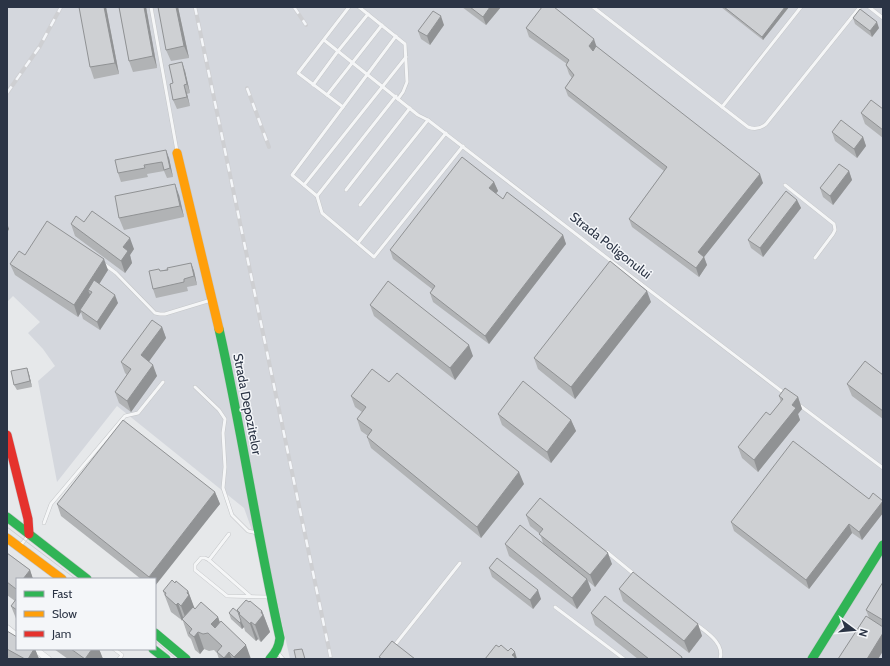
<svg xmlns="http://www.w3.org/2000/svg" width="890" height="666" font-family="Cabin,sans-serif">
  <rect width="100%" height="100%" fill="#e6e8ea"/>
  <polygon fill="#d4d7dd" points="7,7 883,7 883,659 290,659 277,600 244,508 117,406 57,482 38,381 55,366 43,349 28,333 40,322 13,296 7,302"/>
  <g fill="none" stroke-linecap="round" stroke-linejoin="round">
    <g stroke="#c4c6c8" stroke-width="4">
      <g id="lane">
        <polyline points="151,7 177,151"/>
        <polyline points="359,7 405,44 407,82 403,92 398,99"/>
        <path d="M 593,7 L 748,127 C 755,130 760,129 766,124 L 860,7"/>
        <polyline points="869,7 883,18"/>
        <polyline points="396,36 292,175 317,196 322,213 374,257 463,146"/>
        <polyline points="324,40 418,115 428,120 602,254 784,393"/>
        <polyline points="313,85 338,51 368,14"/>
        <polyline points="327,95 382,25"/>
        <polyline points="343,107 298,73 349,7"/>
        <polyline points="722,107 801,7"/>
        <polyline points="304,185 406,57"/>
        <polyline points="785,185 834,224 835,230 833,234 815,258"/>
        <polyline points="346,190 410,108"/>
        <polyline points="317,196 396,96"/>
        <polyline points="360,205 428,120"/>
        <polyline points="358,243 446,133"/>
        <polyline points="104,264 116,273 155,313 160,314 165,314 211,300"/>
        <polyline points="195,387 219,410 225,419 223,433 225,467 223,488 232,515 248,531 257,533"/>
        <polyline points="798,404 883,468"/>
        <polyline points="44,523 51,504 125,416 138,413 163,382"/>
        <polyline points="229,534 209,560 250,596"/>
        <polyline points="20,546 28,536"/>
        <polyline points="607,552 635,575"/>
        <polyline points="209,560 205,558 201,558 195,565 195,570 227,596 269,597"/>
        <polyline points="555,607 624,659"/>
        <path d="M 696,624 C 706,632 725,643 720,659"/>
        <polyline points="394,646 460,563"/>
        <polyline points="114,649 122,655 119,659"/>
        <polyline points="278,653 283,659"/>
      </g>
    </g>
    <g stroke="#c4c6c8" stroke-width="7">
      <g id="street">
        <polyline points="7,628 17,636"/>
        <polyline points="35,649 48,659"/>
      </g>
    </g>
    <g stroke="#c4c6c8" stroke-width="10">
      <g id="fast">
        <path d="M 219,329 C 242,431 257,535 280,638 C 279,647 276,652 270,659"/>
        <polyline points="7,517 87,579"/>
        <polyline points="155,633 186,659"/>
        <polyline points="153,649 166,659"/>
        <polyline points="812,659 883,545"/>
      </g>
    </g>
    <g stroke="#c4c6c8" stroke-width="10">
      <g id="slow">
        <polyline points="177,153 219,329"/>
        <polyline points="7,538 62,579"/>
      </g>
    </g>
    <g stroke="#c4c6c8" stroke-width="10">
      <polyline id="jam" points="7,435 28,519 29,534"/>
    </g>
    <use href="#lane" stroke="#f5f6f7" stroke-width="3"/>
    <use href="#street" stroke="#f5f6f7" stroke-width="6"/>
    <use href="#fast" stroke="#30b455" stroke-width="9"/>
    <use href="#slow" stroke="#ff9f0a" stroke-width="9"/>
    <use href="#jam" stroke="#e5322d" stroke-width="9"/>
    <g stroke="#cecfd2" stroke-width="1">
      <polyline points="7,527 76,579"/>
      <polyline points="155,641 176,659"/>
    </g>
    <g stroke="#cecfd2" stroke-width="4">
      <g id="rail">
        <polyline points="195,7 331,659"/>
        <polyline points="294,7 306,25"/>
        <polyline points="247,88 269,147"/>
        <polyline points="7,93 40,46 61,7"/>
      </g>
    </g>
    <use href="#rail" stroke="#f4f6f9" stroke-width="2.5" stroke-dasharray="8" stroke-linecap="butt"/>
  </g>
  <g fill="#b1b3b5">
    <polygon points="106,7 119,74 94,79 90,67"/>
    <polygon points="119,7 146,7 157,68 133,72 129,61"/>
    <polygon points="178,7 189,58 171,61 166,50"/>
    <polygon points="462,7 501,7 486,25"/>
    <polygon points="721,7 789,7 763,40"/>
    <polygon points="853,18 879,28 872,37 855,24"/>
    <polygon points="444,25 430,45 421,39 418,31"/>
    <polygon points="526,28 597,47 763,183 704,257 707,265 699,277 632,227 629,219 664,171 568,96 565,88 572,78 569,74 566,65 567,64 529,37"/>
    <polygon points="185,71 190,93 187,94 190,106 177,109 173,100 173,83"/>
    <polygon points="883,109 883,138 865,124 861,113"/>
    <polygon points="832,132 863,137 866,146 857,158 835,141"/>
    <polygon points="169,158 173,177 167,178 164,171 147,174 148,177 121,182 118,173"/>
    <polygon points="849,171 852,180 833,205 823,197 820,188"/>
    <polygon points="494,182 498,191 496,193 503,199 563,235 566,244 489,344 433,302 430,293 432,289 393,259 390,250"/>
    <polygon points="179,195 184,217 124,230 119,218"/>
    <polygon points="797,200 801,208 763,257 751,248 748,240"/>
    <polygon points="84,222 134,249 130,255 132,263 125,273 75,236 71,224"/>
    <polygon points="25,255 108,270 99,284 118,303 100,330 83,319 81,312 78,317 15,275 10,264"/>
    <polygon points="191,263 194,271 197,285 187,287 188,291 156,298 153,289 160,271"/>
    <polygon points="651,302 575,399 538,369 534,358"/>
    <polygon points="370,305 473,356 455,380 374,316"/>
    <polygon points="162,327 166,338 149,361 157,376 131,412 119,403 115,392 127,375 125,373 121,362"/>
    <polygon points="27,368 29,374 32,387 17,390 14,385"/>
    <polygon points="883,375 883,419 852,396 847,384"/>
    <polygon points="389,382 524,484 481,538 371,448 367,437 368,436 361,431 357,419 362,412 355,407 351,396"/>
    <polygon points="779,396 798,397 802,409 798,414 800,420 758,472 742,458 738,447 770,415 781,402"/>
    <polygon points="498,414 571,420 576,431 551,463 502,425"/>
    <polygon points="215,492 220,504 155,579 141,579 61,516 57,504"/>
    <polygon points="869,499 883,501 883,513 862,540 852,533 809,589 734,531 731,522"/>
    <polygon points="526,515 612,564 595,587 588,581 591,590 577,609 509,556 505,544 543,543 540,534 530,526"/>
    <polygon points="7,553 30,570 33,579 17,579 17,621 11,606 15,601 7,595"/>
    <polygon points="489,568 541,599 533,609 492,577"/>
    <polygon points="883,582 883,651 878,659 838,659 869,618 866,610"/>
    <polygon points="175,583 188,591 194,608 195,609 218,617 220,623 251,659 219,659 217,653 214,650 209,651 204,649 200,654 195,650 191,639 188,636 183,621 171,612 163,591"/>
    <polygon points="619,589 698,624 702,636 689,653 623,601"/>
    <polygon points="249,602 262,611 270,632 261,642 258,639 256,641 245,631 244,627 242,629 231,619 229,613 238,612 237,610"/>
    <polygon points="591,613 682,657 683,659 638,659 595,625"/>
    <polygon points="7,631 17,649 35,649 39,659 7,659"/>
    <polygon points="54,649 99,649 103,659 68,659"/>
  </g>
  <g fill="#909294">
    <polygon points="104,7 106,7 119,74 115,63"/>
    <polygon points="144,7 146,7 157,68 153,56"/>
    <polygon points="176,7 178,7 189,58 184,46"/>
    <polygon points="490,7 501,7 486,25 483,17"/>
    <polygon points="785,7 789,7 763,40 762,37"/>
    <polygon points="441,16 444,25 430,45 427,36"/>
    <polygon points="877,22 879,28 872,37 870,31"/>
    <polygon points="594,39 597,48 593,55 589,46"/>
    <polygon points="182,62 185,71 190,93 187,84"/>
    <polygon points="184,85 187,94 190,106 187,97"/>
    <polygon points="863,137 866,146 857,158 854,149"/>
    <polygon points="166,150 169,158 173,177 170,168"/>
    <polygon points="849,171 852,180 833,205 830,196"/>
    <polygon points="760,174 763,183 704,257 707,265 699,277 696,268 698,252"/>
    <polygon points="494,182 498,191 493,197 489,188"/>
    <polygon points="175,184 179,195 184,217 180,206"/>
    <polygon points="797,200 801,208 763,257 760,248"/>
    <polygon points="7,223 9,229 7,233"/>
    <polygon points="563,235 566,244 489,344 485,336"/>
    <polygon points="130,238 134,249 130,255 132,263 125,273 121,261 123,247"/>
    <polygon points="104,259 108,270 93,294 92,292 88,290 91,297 80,310 81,312 78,317 74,305"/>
    <polygon points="191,263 194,271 197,285 194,276"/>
    <polygon points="647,291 651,302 575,399 571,387"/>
    <polygon points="115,295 118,303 100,330 97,322"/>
    <polygon points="162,327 166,338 145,367 141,355"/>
    <polygon points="469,345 473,356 455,380 450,368"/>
    <polygon points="153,365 157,376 131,412 127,401"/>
    <polygon points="27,368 29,374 32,387 30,381"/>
    <polygon points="798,397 802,409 798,414 800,420 758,472 754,460 792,405"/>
    <polygon points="571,420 576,431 551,463 547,452"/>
    <polygon points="519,472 524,484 481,538 477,527"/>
    <polygon points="215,492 220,504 155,586 155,579 150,579 149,577"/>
    <polygon points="883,501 883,513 862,540 859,532"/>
    <polygon points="849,524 852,533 809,589 806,580"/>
    <polygon points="608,553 612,564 595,587 590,575"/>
    <polygon points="30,570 33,579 23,579"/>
    <polygon points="587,579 591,590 577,609 572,598"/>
    <polygon points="538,590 541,599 533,609 530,600"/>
    <polygon points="188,591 196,612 187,622 181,606"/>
    <polygon points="178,603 184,620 182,619 182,621 176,605"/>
    <polygon points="262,611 270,632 261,642 255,625 261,612"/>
    <polygon points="218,617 224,634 218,641 211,624"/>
    <polygon points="241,621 244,627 242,629 240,623"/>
    <polygon points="251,622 258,639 256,641 250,624"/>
    <polygon points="698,624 702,636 689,653 684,641"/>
    <polygon points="198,632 204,649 200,654 194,637"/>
    <polygon points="883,633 883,651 878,659 867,659"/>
    <polygon points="246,645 251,659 235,659 234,657"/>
    <polygon points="34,649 35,649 39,659 28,659"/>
    <polygon points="92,649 99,649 103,659 85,659"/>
    <polygon points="229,652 232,659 224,659 224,658"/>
    <polygon points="515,652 517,659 513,659 512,655"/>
  </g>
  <g fill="#ced0d3" stroke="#909294">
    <polygon points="79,7 104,7 115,63 90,67"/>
    <polygon points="119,7 144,7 153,56 129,61"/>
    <polygon points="158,7 176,7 184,46 166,50"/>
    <polygon points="470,7 490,7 483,17"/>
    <polygon points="542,7 554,7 594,39 589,46 593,51 596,46 760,174 698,252 704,257 696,268 629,219 667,167 565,88 574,75 566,65 569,60 526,28"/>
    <polygon points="724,7 785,7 762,37"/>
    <polygon points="860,9 877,22 870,31 853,18"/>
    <polygon points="433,11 441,16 427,36 418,31"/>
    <polygon points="182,62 187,84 184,85 187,97 173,100 170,84 173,83 169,65"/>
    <polygon points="871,100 883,109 883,130 861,113"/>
    <polygon points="841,120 863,137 854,149 832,132"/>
    <polygon points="166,150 170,168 164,170 162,162 144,165 145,168 118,173 115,160"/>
    <polygon points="462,157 494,182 489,188 503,199 507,192 563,235 485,336 430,293 435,286 390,250"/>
    <polygon points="839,164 849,171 830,196 820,188"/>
    <polygon points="175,184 180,206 119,218 115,196"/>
    <polygon points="786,191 797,200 760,248 748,240"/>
    <polygon points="92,211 130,238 123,247 128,251 121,261 71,224 76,216 84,222"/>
    <polygon points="47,221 104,259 74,305 10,264 19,251 25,255"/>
    <polygon points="610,261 647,291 571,387 534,358"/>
    <polygon points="191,263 194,276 184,279 184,282 153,289 149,271 159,269 160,271 168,270 167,268"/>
    <polygon points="94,280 115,295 97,322 80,310 92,292 88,290"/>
    <polygon points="388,281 469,345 450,368 370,305"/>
    <polygon points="152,320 162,327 141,355 153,365 127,401 115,392 131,369 121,362"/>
    <polygon points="865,361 883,375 883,411 847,384"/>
    <polygon points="27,368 30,381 14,385 11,371"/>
    <polygon points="372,369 389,382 397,373 519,472 477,527 367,437 372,430 357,419 366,407 351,396"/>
    <polygon points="523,381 571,420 547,452 498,414"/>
    <polygon points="785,388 798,397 792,405 796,408 754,460 738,447 766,412 770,415 783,399 779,396"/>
    <polygon points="123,420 215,492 149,577 57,504"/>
    <polygon points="793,441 869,499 873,493 883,501 859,532 849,524 806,580 731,522"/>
    <polygon points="540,498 608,553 590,575 539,534 543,529 526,515"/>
    <polygon points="520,525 587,579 572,598 505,544"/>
    <polygon points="7,553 30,570 23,579 17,579 17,588 16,589 7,582"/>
    <polygon points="497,558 538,590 530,600 489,568"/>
    <polygon points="633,572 698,624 684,641 619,589"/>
    <polygon points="172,580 175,583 176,581 188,591 187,593 189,595 181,606 178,603 176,605 165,595 166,593 163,591"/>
    <polygon points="883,582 883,620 866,610"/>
    <polygon points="605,596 682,657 681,659 649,659 591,613"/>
    <polygon points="17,598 17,610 11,606"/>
    <polygon points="246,600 249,602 250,601 262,611 261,612 263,615 255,625 251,622 250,624 239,614 240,613 237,610"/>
    <polygon points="201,602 218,617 211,624 215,628 221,621 246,645 234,657 229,652 224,658 217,652 222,646 208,633 203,634 198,632 194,637 189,633 192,629 182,619 193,607 195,609"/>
    <polygon points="233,608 238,612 241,621 240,623 229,613"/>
    <polygon points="866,616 883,627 883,633 867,659 838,659"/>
    <polygon points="7,631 17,637 17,649 34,649 28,659 25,659 7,649"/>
    <polygon points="392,641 415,659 382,659 379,657"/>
    <polygon points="496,645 499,647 501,645 508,651 511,648 515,652 512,655 515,657 514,659 485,659"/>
    <polygon points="71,649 92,649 85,659"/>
    <polygon points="302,649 305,659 296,659 294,650"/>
  </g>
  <g text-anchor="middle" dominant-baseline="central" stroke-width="3" stroke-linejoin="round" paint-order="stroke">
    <g font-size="13" fill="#2b3445" stroke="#f4f6f9">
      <text transform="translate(611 245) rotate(38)">Strada Poligonului</text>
      <text transform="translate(248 404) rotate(79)">Strada Depozitelor</text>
    </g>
  </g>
  <rect width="890" height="666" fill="none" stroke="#2b3445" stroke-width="16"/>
  <rect x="16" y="578" width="140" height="72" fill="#f4f6f9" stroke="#a4a8b1"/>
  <rect x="24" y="591" width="20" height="6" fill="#30b455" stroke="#a4a8b1"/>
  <text x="52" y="598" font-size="12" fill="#2b3445">Fast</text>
  <rect x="24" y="611" width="20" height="6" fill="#ff9f0a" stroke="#a4a8b1"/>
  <text x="52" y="618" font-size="12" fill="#2b3445">Slow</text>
  <rect x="24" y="631" width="20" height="6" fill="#e5322d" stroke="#a4a8b1"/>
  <text x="52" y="638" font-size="12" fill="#2b3445">Jam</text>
  <g transform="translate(854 630) rotate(106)" stroke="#f4f6f9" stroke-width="3" paint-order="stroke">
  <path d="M0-3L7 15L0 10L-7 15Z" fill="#2b3445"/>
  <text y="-6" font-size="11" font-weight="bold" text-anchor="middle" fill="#2b3445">N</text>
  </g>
</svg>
